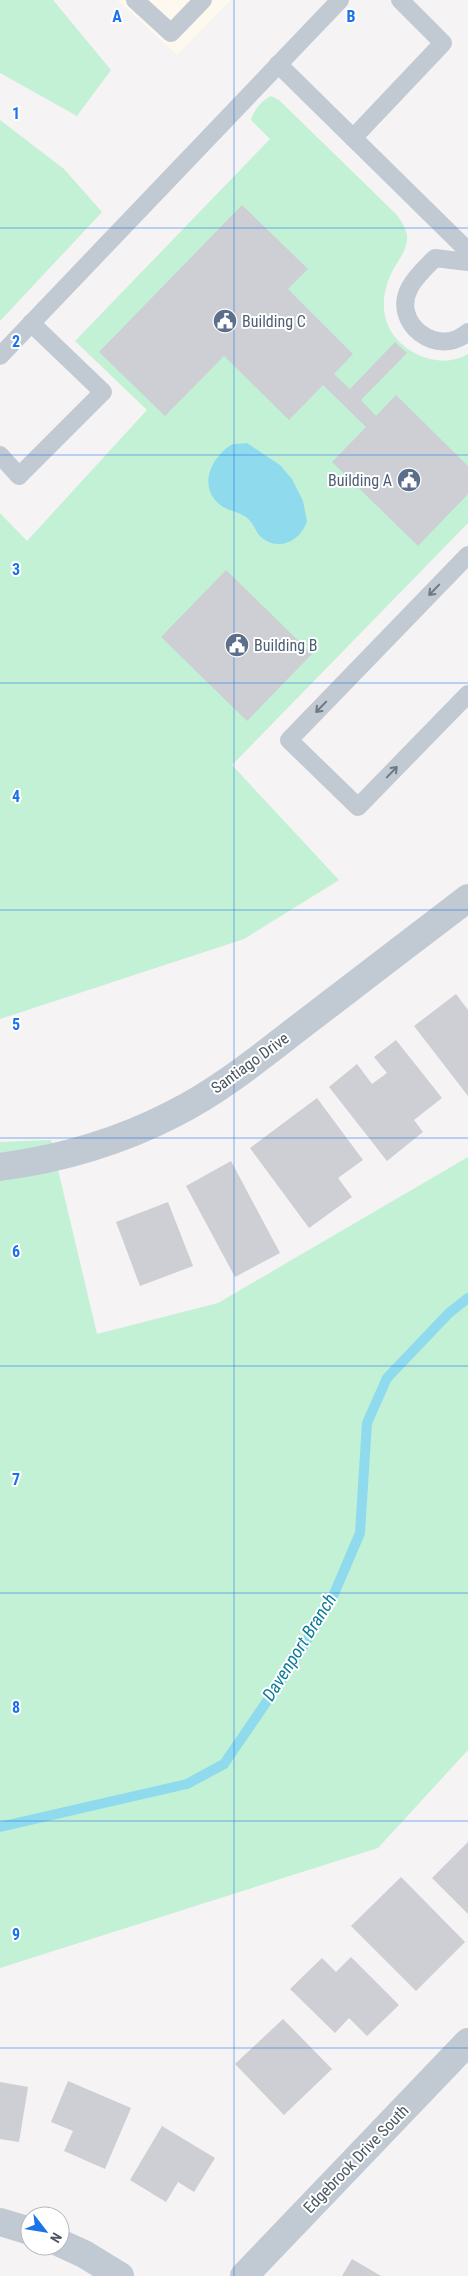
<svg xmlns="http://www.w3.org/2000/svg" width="468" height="2276" font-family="'Roboto Condensed',sans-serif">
  <rect width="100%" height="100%" fill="#f5f3f3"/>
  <polygon fill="#fdf9ef" points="117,0 231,0 177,55"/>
  <g fill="#c3f1d5">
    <polygon points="0,0 53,0 111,70 77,116 0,73"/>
    <path d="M 271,96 L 279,100 L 397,215 C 401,221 406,228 407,235 C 408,249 399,259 393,270 C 375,304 383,340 421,356 C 437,362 452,363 468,354 L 468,523 L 232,765 L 339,880 L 244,939 L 0,1019 L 0,513 L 27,541 L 147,410 L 75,341 L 270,139 L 251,120 C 254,110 262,100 271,96 Z"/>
    <polygon points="0,120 64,169 102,212 0,321"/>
    <polygon points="51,1140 97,1334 218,1303 468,1157 468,1750 378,1848 0,1968 0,1142"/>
  </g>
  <path fill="#90daee" d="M 247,443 L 280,465 L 292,479 L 303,501 L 307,521 C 301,540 280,552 262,538 C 255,532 254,523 246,517 C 237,511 227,511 219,504 C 197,485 213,456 231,445 C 235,443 243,444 247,443 Z"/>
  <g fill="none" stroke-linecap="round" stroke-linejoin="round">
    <polyline stroke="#90daee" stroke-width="10" points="0,1827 187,1784 224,1764 289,1669 331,1601 360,1533 367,1423 387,1378 449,1313 468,1298"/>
  </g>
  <g fill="#cdcfd5">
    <polygon points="242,205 308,269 288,289 353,354 334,374 350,389 395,342 407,353 361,400 376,416 396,395 468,466 468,494 418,546 332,462 366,427 323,385 289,420 224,356 165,416 99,352"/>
    <polygon points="226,570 312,654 247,721 161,637"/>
    <polygon points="456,994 468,1010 468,1096 414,1026"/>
    <polygon points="396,1040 442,1098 414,1120 423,1132 387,1161 329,1087 357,1064 372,1084 387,1073 374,1057"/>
    <polygon points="317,1098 363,1160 338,1178 352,1197 309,1228 250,1148"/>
    <polygon points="231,1161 280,1253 235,1277 186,1186"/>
    <polygon points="168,1202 193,1266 140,1286 116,1222"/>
    <polygon points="468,1842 468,1914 432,1878"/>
    <polygon points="401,1877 465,1942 416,1991 351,1926"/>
    <polygon points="351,1957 399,2005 367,2036 349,2018 335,2033 290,1989 322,1958 336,1972"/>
    <polygon points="283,2019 332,2069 284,2115 235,2064"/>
    <polygon points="68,2081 131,2108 105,2169 64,2151 73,2131 51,2122"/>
    <polygon points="0,2082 28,2087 19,2142 0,2139"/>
    <polygon points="162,2126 215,2158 194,2192 178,2182 166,2202 130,2180"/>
    <polygon points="352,2259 381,2276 342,2276"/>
  </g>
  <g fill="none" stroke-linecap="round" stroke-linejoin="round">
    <g stroke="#c1cad2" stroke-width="18">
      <polyline points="135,0 171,33 203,0"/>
      <polyline points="278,64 468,251"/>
      <polyline points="353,138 443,43 400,0"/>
      <path d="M 468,262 L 435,258 C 426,267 416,276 410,287 C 390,323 438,359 468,332"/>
      <polyline points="0,356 340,0"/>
      <polyline points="0,455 19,476 103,392 31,323"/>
      <polyline points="468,555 289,740 358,807 468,694"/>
    </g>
    <g stroke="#c1cad2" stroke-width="28">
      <path d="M 0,1167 C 59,1159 119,1142 173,1114 C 221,1090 263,1055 306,1022 C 360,981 414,939 468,898"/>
      <polyline points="0,2222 30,2231"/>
      <polyline points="60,2243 84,2254 120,2276"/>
      <polyline points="244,2276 468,2042"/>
    </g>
  </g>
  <defs><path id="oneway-shaft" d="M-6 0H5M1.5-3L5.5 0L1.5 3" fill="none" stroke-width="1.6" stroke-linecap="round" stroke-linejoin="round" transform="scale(1.25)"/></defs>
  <g stroke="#6e7983">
    <use href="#oneway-shaft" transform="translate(434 590) rotate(134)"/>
    <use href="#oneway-shaft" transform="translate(321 707) rotate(134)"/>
    <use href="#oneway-shaft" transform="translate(392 772) rotate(-46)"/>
  </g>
  <path fill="none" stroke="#1a73e8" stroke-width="1" stroke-opacity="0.55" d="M 234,0 L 234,2276M 0,228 L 468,228M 0,455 L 468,455M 0,683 L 468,683M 0,910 L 468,910M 0,1138 L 468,1138M 0,1366 L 468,1366M 0,1593 L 468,1593M 0,1821 L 468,1821M 0,2048 L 468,2048"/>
  <defs>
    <g id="civic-disc" transform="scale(1.25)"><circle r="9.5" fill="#5c6f8a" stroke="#fff"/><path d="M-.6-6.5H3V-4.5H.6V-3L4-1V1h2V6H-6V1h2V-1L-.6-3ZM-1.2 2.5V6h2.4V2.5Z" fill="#fff"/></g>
  </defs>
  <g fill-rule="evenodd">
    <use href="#civic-disc" x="225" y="321"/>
    <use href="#civic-disc" x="409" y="480"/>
    <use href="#civic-disc" x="237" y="645"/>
  </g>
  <g text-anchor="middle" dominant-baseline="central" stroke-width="4" stroke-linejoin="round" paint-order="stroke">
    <g font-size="16" fill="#4e5e75" stroke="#fff" text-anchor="start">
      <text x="242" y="321">Building C</text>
      <text x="392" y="480" text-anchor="end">Building A</text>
      <text x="254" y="645">Building B</text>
    </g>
    <g font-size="16" fill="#4a5661" stroke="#fff">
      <text transform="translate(250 1063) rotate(-36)">Santiago Drive</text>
      <text transform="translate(356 2159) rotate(-46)">Edgebrook Drive South</text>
    </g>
    <g font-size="18" font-style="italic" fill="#0c7c9b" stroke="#fff">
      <text transform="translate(299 1647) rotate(-58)">Davenport Branch</text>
    </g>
  </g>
  <g font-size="16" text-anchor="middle" font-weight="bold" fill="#1a73e8" stroke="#fff" stroke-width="4" stroke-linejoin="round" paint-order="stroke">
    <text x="117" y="22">A</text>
    <text x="351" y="22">B</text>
    <text x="16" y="119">1</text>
    <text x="16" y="347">2</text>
    <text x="16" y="575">3</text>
    <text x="16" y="802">4</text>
    <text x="16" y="1030">5</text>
    <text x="16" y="1257">6</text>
    <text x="16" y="1485">7</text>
    <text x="16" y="1713">8</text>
    <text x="16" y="1940">9</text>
  </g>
  <g transform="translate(45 2231) rotate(121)"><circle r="24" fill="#ffffff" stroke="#b7bbc0"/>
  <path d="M0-4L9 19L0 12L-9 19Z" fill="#1a73e8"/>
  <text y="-8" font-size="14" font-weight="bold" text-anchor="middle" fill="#4a5661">N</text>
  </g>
</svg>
